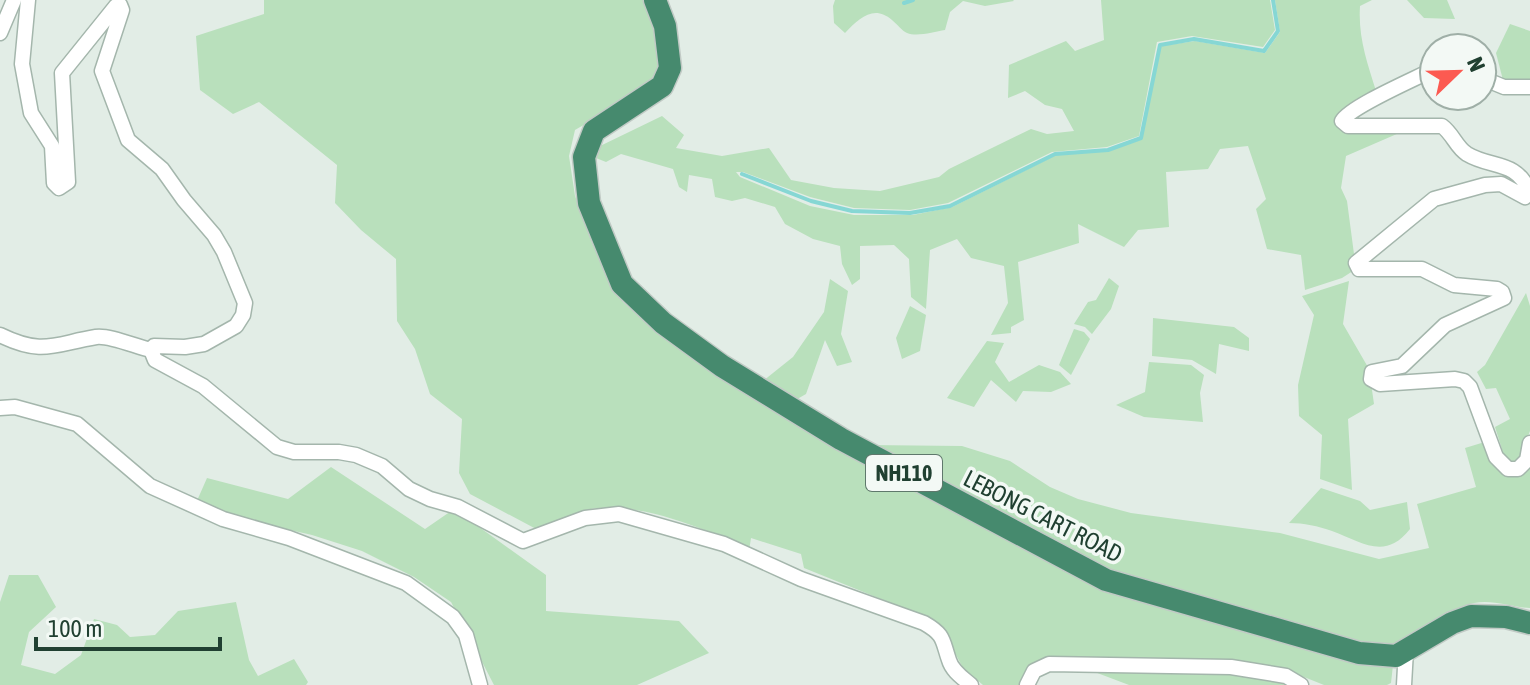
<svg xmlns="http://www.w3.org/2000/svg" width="1530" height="685" font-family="'Asap Condensed',sans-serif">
  <rect width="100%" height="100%" fill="#e2ede6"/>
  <g fill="#b9e0bc">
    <path d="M 264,0 L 645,0 C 652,19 665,48 657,69 C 644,99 602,114 575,130 L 569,156 L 575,196 L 592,243 L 623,302 L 645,322 L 836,446 L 1107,587 L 1393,665 L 1391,683 L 1387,685 L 1324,685 L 1289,671 L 1058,657 C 1039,660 1027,665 1021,685 L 983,685 L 963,668 L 941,627 L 928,618 L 804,568 L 801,554 L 751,538 L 749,551 C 709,529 629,497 583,511 C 568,516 553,524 538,530 L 470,494 L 459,473 L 462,419 L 430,394 L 415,349 L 397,321 L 396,259 L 361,230 L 335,203 L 337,165 L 259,102 L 233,114 L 200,90 L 196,36 L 264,14 Z"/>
    <path d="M 835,0 L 1013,0 L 1014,1 L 985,6 L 963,1 L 950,12 L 945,30 C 934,32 917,37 907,33 C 902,31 897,24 892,20 C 874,4 859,18 845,33 L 834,23 L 833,6 Z"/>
    <path d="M 1101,0 L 1270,0 L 1275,30 L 1263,47 L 1192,36 L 1157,42 L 1139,136 L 1107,147 L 1052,152 L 948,203 L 910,210 L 854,208 L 810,197 L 743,172 L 736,172 L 740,177 L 810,206 L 854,215 L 913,215 L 952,207 L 1056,155 L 1109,151 L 1142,139 L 1161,46 L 1195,41 L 1265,53 L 1280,32 L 1275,0 L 1372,0 L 1360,6 C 1358,37 1367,62 1376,91 L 1338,125 L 1406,130 L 1346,156 L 1341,188 L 1347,201 L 1356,269 L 1342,278 L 1305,290 L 1301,255 L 1267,249 L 1256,209 L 1266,199 L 1248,146 L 1220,149 L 1208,169 L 1166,172 L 1169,227 L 1138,230 L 1124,247 L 1078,224 L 1079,243 L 1018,262 L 1024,320 L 1011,327 L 1011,333 L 991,335 L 1008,303 L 1004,266 L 971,258 L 957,239 L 930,250 L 926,309 L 911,297 L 909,259 L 894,245 L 860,246 L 860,279 L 852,285 L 842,264 L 840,246 L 813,239 L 785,224 L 775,207 L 745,198 L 732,201 L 715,197 L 712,179 L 689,175 L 687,192 L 679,187 L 673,169 L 621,154 L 606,162 L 596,158 L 598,147 L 662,116 L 684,135 L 676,148 L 722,156 L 769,148 L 791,180 L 834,188 L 880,191 L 939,177 L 949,169 L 1031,129 L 1047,134 L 1074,131 L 1062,109 L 1045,105 L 1025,91 L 1008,98 L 1009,65 L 1066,41 L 1075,51 L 1104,40 Z"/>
    <polygon points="1407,0 1447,0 1455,19 1424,18"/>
    <polygon points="1510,24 1530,31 1530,84 1504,84 1496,53"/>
    <polygon points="1109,278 1119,286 1111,309 1092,334 1085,327 1074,324 1088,302 1096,300"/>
    <polygon points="830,279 848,291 841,334 852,362 837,366 825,340 806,394 792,402 763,381 793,357 824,312"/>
    <polygon points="1349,281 1343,324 1369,369 1374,404 1348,419 1352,490 1320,479 1322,435 1299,416 1298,385 1314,315 1302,296"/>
    <polygon points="1526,293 1530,306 1530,431 1517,464 1506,462 1495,427 1510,419 1496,388 1486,389 1477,372 1485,365"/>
    <polygon points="910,306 926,315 920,351 902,359 896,338"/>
    <polygon points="1153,318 1234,327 1249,338 1249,351 1219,344 1216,374 1192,360 1152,356"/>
    <polygon points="1074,329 1084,332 1090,339 1071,375 1059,365"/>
    <polygon points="987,341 1004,343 995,362 1009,382 1039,365 1060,372 1071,384 1051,392 1023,391 1016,402 991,380 974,407 947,398"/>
    <polygon points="1149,362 1191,365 1204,375 1200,393 1203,422 1144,417 1116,405 1145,392"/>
    <path d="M 1488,441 L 1506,472 L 1530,460 L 1530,608 C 1512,607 1492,599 1474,603 C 1445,609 1425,635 1397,643 C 1385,647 1372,645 1360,644 L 1107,576 L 868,445 L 962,446 L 1010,461 L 1050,487 L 1078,499 L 1131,513 L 1280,533 L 1379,559 L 1429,548 L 1417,504 L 1476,487 L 1465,448 Z"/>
    <polygon points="331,467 425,529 454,509 546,575 546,611 679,621 709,653 637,685 494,685 451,602 414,577 362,551 312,535 224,515 196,503 207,478 288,499"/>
    <path d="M 1321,488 L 1360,501 L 1370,510 L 1407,502 L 1410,529 C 1385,561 1362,542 1332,531 C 1318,526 1304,523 1289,523 Z"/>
    <polygon points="9,575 38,575 56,607 29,632 21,665 55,674 81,655 94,619 117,625 130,637 155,635 178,611 236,602 249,660 258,676 294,659 308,682 306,685 0,685 0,602"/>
    <polygon points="1092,671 1229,673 1284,680 1292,685 1129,685"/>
  </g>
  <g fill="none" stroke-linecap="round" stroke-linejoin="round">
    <g stroke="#86d7d4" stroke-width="4">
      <polyline points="904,3 913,0"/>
      <polyline points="742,174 811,201 852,211 910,213 950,206 1055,154 1108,150 1141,138 1160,45 1194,39 1264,51 1278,31 1273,0"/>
    </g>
    <g stroke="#a4b6ac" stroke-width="17">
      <g id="minor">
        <path d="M 28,0 L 22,64 L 31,113 L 52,146 L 54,183 L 59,188 L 68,182 L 62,73 L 116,6 L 120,5 L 122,10 L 102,71 L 128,140 L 162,169 L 184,200 L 214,235 L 224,252 L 245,303 L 243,315 L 236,326 L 204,344 L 185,347 L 154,346 L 151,350 L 155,360 L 203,386 L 277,447 L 294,452 L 339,452 L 356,455 L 382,466 L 409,489 L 430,499 L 458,507 L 523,541 L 585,518 L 619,514 L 724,544 L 801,579 L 924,623 C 945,635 942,640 949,660 C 952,671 963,678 971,685"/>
        <polyline points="0,33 14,0"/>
        <path d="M 1434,69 C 1415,79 1351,106 1342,121 L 1348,126 L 1442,126 C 1453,134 1456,147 1467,154 C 1492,169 1515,159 1530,192 L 1525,197 L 1501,184 L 1485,185 L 1434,199 L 1356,263 L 1359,269 L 1422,269 L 1454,285 L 1497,289 L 1502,292 L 1504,298 L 1445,325 L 1402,366 L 1372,372 L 1371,379 L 1380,384 L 1455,379 L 1464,381 L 1470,387 L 1496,457 L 1508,469 L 1518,469 L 1527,460 L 1530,443"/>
        <polyline points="1482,78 1504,87 1530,87"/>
        <path d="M 0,335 C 43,356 54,344 96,337 C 109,335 137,347 151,350"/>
        <polyline points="0,408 15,407 77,424 150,486 223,519 289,538 406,583 453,617 466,635 480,685"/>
        <polyline points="1027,685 1034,671 1049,664 1231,667 1286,676 1301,685"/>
        <polyline points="1404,685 1406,650"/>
      </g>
    </g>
    <g stroke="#c1cac5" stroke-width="25">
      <polyline id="trunk" points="655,0 665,26 670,68 662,86 594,131 584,157 589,203 622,284 663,323 722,366 841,439 1106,580 1359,653 1396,656 1452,623 1471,616 1506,617 1530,623"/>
    </g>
    <use href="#minor" stroke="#fff" stroke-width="14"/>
    <use href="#trunk" stroke="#468a6e" stroke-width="22"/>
  </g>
  <g text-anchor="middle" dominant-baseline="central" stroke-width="7" stroke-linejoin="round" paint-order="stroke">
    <rect fill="#f3f9f5" stroke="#5f786c" stroke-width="2" x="866" y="455" width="76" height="36" rx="6"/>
    <g font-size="22" font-weight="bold" fill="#204031">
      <text x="904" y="473">NH110</text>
    </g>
    <g font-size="24" fill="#204031" stroke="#f3f9f5">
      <text transform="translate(1043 516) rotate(27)">LEBONG CART ROAD</text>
    </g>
  </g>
  <g transform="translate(1458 72) rotate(67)"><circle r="38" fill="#f3f9f5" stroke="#9fafa7" stroke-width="2"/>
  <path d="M0-6L14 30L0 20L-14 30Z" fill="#fc5a51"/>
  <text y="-12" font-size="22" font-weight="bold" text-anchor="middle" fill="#204031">N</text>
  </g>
  <path d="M36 637v12h184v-12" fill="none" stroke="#204031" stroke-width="4"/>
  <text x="48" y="637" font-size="24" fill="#204031" stroke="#f3f9f5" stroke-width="6" paint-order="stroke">100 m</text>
</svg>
